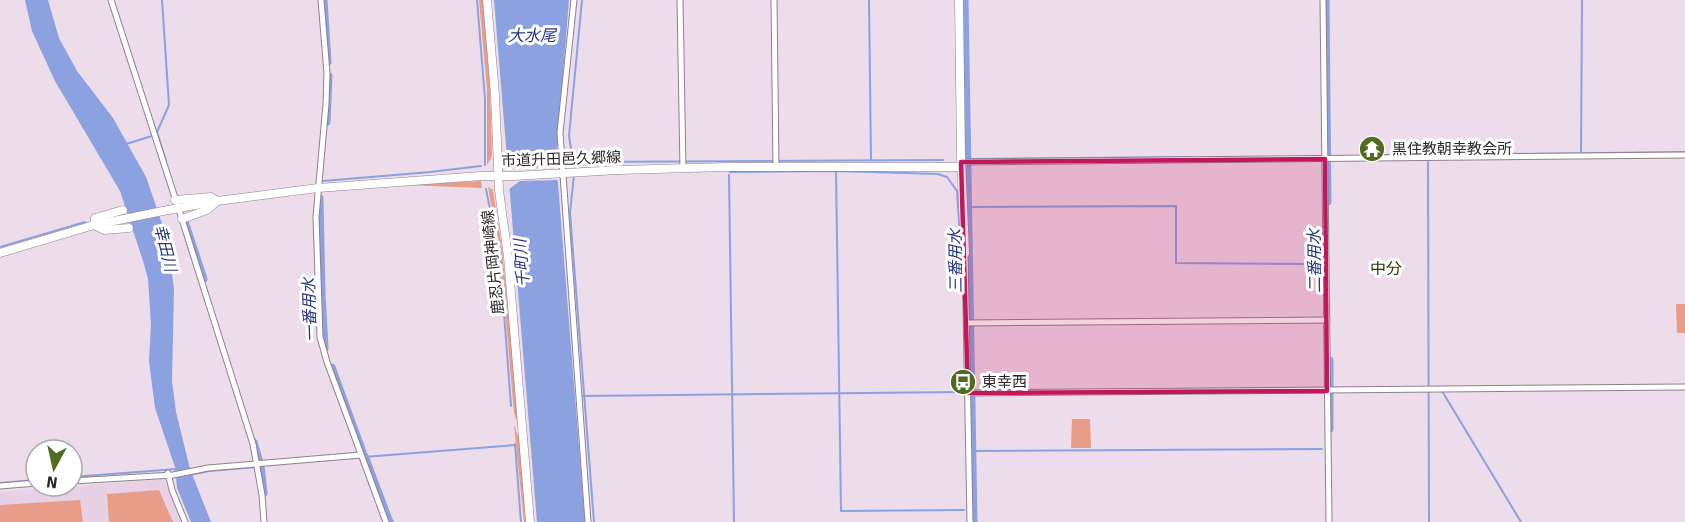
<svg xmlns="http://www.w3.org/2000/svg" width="1685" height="522" font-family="Signika,'Noto Sans JP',sans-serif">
  <rect width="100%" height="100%" fill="#eddcea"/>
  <polygon fill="#e9d1e5" points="164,479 182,522 0,522 0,492"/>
  <g fill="#e89c8a">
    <polygon points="479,0 483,0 490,88 492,156 487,165 487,89"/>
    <polygon points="481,181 482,188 406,185"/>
    <polygon points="488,187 493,190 502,249 520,430 514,413 501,262"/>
    <polygon points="1676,304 1685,304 1685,333 1677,333"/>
    <polygon points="1072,419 1090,419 1091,448 1071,448"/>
    <polygon points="514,425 521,444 527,522 524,522"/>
    <polygon points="159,490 173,522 109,522 107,494"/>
    <polygon points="80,500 83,522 0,522 0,505"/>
  </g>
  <g fill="#8ca1e0">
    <polygon points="25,0 48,0 59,38 77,71 113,118 146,177 167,238 174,289 172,381 176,412 190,469 211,522 191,522 177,488 175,467 155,408 149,361 151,324 148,279 144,264 120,191 55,81 32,31"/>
    <polygon points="494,0 569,0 556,159 585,522 537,522"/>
  </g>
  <polygon fill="#eddcea" points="505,159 508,159 508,163 516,168 559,167 559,180 520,181 508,190"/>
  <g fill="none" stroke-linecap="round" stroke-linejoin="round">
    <g stroke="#8ca1e0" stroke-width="2">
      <polyline points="162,0 169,105 157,132 166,161"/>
      <polyline points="477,0 485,99 485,165"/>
      <polyline points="869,0 871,160"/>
      <polyline points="126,144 152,136"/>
      <polyline points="1581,153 1582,0"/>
      <polyline points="1375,155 1428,156"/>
      <polyline points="1428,155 1685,152"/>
      <polyline points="968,159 1190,157"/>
      <polyline points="579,162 943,160"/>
      <polyline points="1428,162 1429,522"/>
      <polyline points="574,169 569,136 582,0"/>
      <polyline points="836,171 841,511 964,510"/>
      <polyline points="730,172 836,171 938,174 947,177 957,191 961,253"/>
      <polyline points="574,175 570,213 594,522"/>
      <polyline points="729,175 734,522"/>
      <polyline points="323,181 430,172 481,166"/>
      <polyline points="486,189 500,260 511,406"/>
      <polyline points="968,207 1176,206 1176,263 1322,264"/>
      <polyline points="0,247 85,222"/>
      <polyline points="1442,391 1521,522"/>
      <polyline points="583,396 964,392"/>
      <polyline points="515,444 521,522"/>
      <polyline points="973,451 1322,449"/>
      <polyline points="364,457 515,445"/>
      <polyline points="190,475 209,471 256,467"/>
      <polyline points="72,477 177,469"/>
      <polyline points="0,483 36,480"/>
    </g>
    <g stroke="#8ca1e0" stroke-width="7">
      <polyline points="324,0 328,62"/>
      <polyline points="965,0 974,522"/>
      <polyline points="1326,0 1328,202"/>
      <polyline points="327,122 329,76"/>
      <polyline points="320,198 322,294 325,348"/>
      <polyline points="186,224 204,279"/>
      <polyline points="1330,360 1330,429"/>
      <polyline points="332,367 363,452"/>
      <polyline points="254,442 261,466 264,493"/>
      <polyline points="365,456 390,522"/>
    </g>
    <g stroke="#90808d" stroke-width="7">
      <g id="street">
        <polyline points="111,0 177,204"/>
        <polyline points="321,0 327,73 326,104 316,217 320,337 327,362 386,522"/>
        <polyline points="574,0 560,133 588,522"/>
        <polyline points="680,0 683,169"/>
        <polyline points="774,0 776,167"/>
        <polyline points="1323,0 1329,522"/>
        <polyline points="961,162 1685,155"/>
        <polyline points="180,213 253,444 262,495 264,522"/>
        <polyline points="965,253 970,522"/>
        <polyline points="967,323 1327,320"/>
        <polyline points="968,393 1685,387"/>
        <polyline points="168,473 172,490 185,522"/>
        <polyline points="72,481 173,475 208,468 361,455"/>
        <polyline points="0,486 36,483"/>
      </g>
    </g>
    <g stroke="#90808d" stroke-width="9">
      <g id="secondary">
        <polyline points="487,0 495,95 499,190 508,257 530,522"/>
        <polyline points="959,0 961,156 965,253"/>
        <polyline points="175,200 211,197 217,201"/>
        <polyline points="182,219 207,210 216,202"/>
        <polyline points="94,225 95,218 123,210"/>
        <polyline points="94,225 104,230 129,228"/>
        <polyline points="0,253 94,225 163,211 217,201 318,188 481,176 514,176 618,170 727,167 961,167"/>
      </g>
    </g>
    <use href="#street" stroke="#fff" stroke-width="5"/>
    <use href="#secondary" stroke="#fff" stroke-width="8"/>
  </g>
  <path fill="#c2185b" fill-opacity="0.2" stroke="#c2185b" stroke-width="4.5" stroke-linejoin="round" d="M 1325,159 L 1327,391 L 968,393 L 961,162 Z"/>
  <defs>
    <g id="temple-disc" transform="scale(1.35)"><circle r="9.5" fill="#4f6c21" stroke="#fff"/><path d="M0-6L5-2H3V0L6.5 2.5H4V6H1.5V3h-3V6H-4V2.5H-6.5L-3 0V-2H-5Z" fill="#fff"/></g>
    <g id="bus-disc" transform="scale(1.35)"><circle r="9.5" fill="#4f6c21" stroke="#fff"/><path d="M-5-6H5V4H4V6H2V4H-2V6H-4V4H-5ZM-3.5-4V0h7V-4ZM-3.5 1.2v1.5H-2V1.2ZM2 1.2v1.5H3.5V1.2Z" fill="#fff"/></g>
  </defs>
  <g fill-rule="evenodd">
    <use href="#temple-disc" x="1372" y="149"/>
    <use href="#bus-disc" x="963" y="382"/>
  </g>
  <g text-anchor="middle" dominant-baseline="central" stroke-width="6" stroke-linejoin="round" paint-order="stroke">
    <g font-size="15" fill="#2c262b" stroke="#fff" text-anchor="start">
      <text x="1392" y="149">黒住教朝幸教会所</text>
      <text x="982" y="382">東幸西</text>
    </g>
    <g font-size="15" fill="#2c262b" stroke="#fff">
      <text transform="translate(561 159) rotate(-2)">市道升田邑久郷線</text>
      <text transform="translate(493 262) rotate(-96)">鹿忍片岡神崎線</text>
    </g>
    <g font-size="16" font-style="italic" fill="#263781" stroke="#fff">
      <text x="532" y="36">大水尾</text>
      <text transform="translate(165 248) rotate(76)">幸田川</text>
      <text transform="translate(956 261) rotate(-91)">三番用水</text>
      <text transform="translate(1315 261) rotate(-91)">二番用水</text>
      <text transform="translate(522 263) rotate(-94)">千町川</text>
      <text transform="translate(310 310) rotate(-92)">一番用水</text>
    </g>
    <g font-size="16" fill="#283c05" stroke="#fff">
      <text x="1386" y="269">中分</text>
    </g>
  </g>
  <g transform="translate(54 468) rotate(188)"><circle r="28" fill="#ffffff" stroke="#aba8aa" stroke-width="1.5"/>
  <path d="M0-4.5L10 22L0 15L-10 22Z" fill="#4f6c21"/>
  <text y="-9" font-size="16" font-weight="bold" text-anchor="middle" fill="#2c262b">N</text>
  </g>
</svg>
